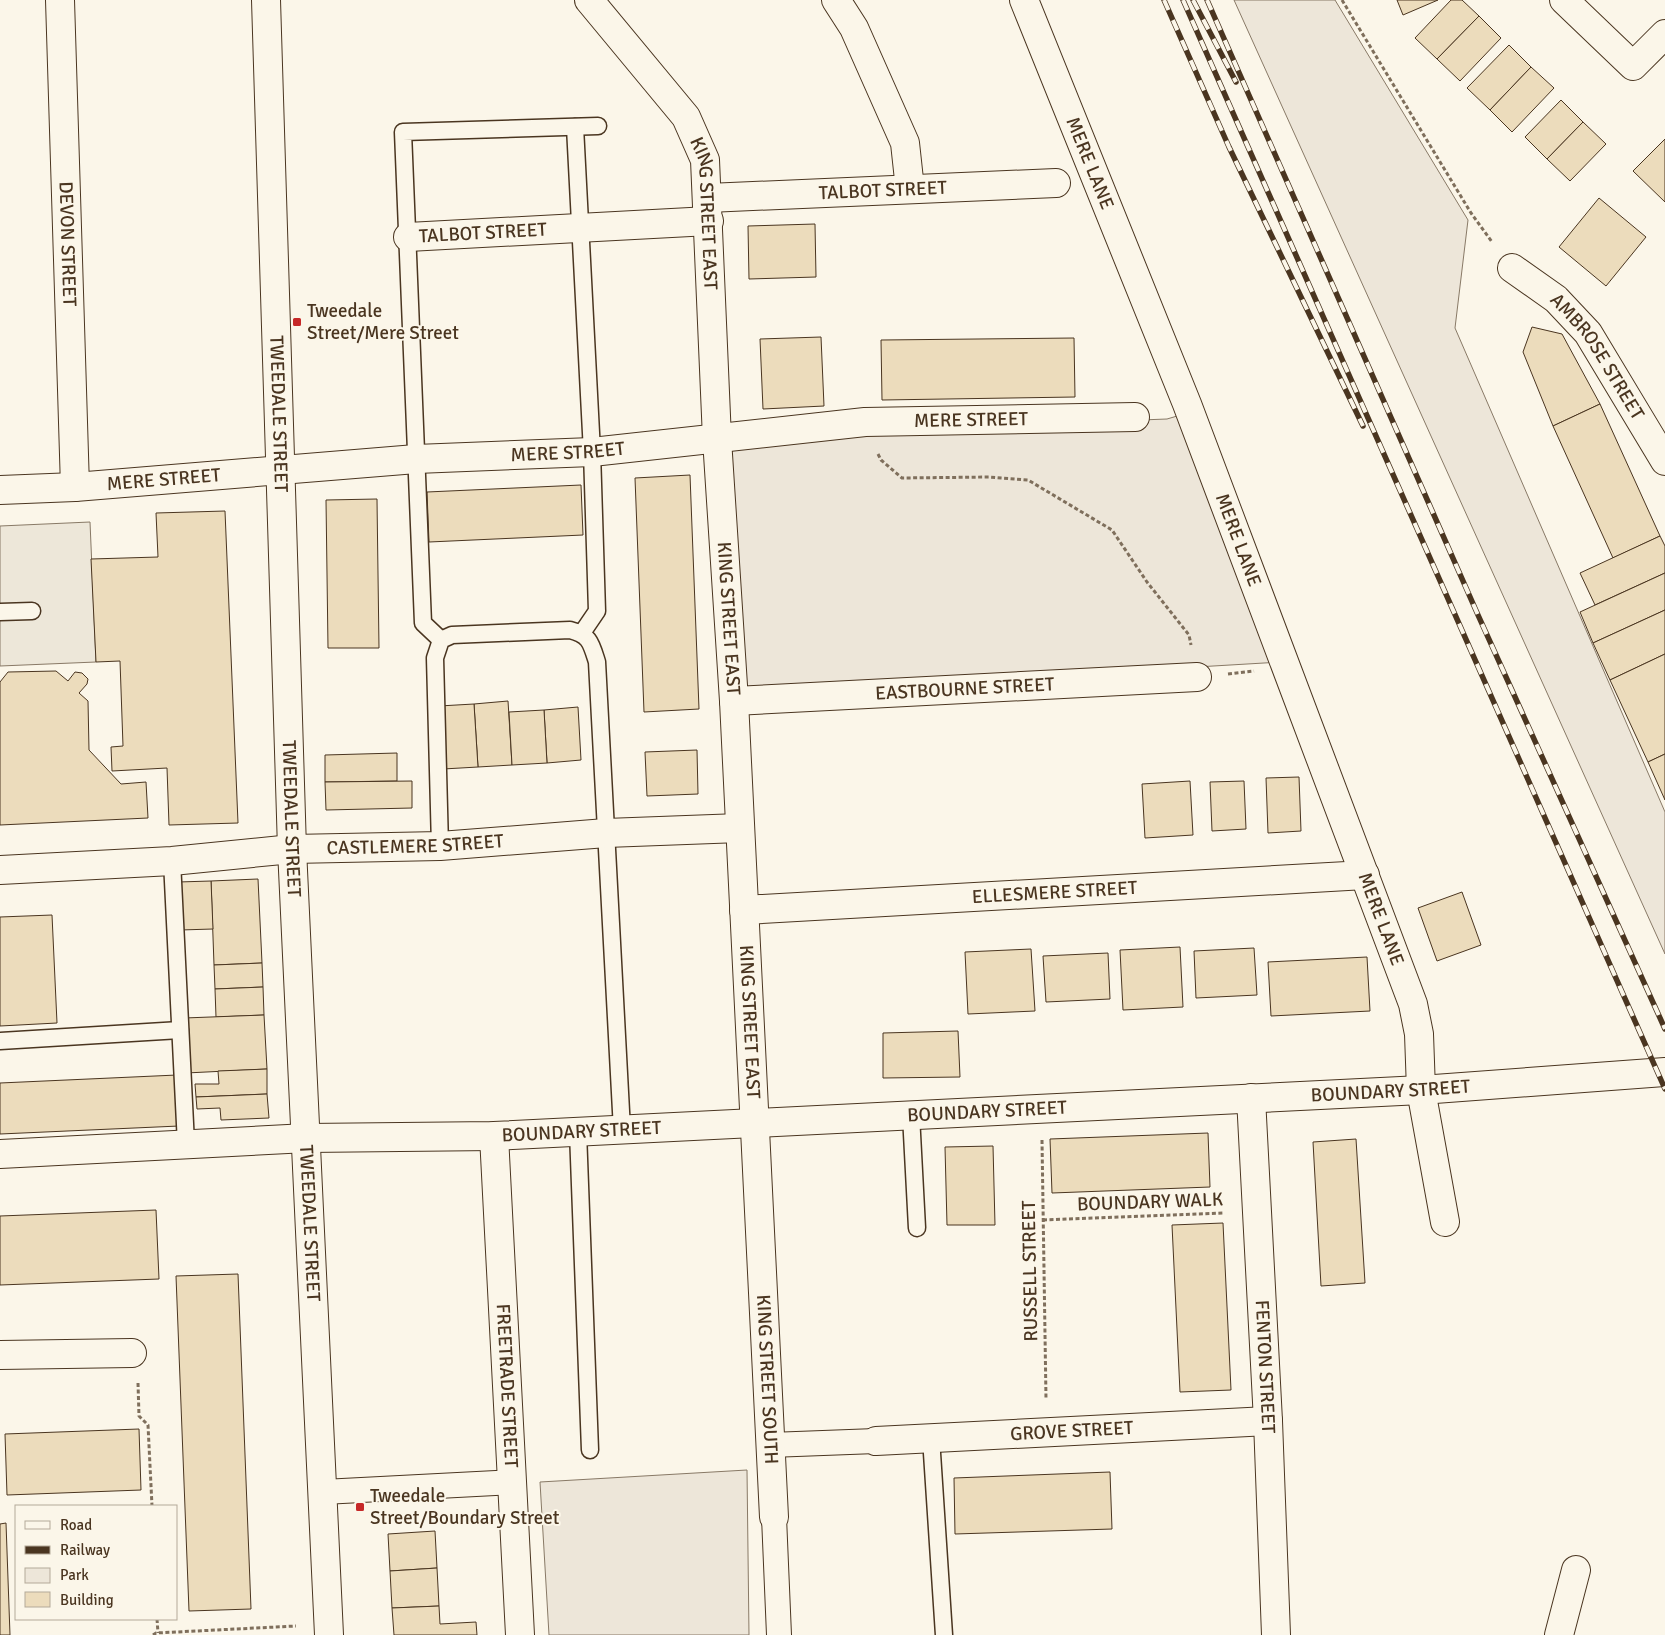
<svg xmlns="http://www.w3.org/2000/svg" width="1665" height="1635" font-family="Signika,sans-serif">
  <rect width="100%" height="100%" fill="#fbf6e9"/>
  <g fill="#ede6d9" stroke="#887966">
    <polygon points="1234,0 1335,0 1468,220 1455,328 1665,812 1665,954"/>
    <polygon points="1184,414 1281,662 740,694 724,446 875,430 1167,419"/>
    <polygon points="747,1470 749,1635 549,1635 540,1482"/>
  </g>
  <polygon fill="#ede7d9" stroke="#887966" points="90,522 96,662 0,666 0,526"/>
  <g fill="#ecdcbc" stroke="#4a3520">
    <polygon points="1397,0 1438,0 1403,15"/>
    <polygon points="1451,0 1462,0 1479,16 1437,59 1415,38"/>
    <polygon points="1479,16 1501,38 1460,81 1437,59"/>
    <polygon points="1509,45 1531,67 1490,110 1467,88"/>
    <polygon points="1531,67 1554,88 1512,132 1490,110"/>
    <polygon points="1561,100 1583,122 1547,159 1525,137"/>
    <polygon points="1583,122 1606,144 1570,181 1547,159"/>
    <polygon points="1665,139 1665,202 1633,171"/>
    <polygon points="1599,198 1646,237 1606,286 1559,247"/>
    <polygon points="815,224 816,277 749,279 748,226"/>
    <polygon points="1532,327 1562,334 1600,404 1553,426 1523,352"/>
    <polygon points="821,337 824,406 763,409 760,339"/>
    <polygon points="1074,338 1075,397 882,400 881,340"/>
    <polygon points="1600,404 1660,536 1613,558 1553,426"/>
    <polygon points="690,475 699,709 644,712 635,478"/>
    <polygon points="581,485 583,535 429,542 427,492"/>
    <polygon points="377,499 379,648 328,648 326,500"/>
    <polygon points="225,511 238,823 169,825 167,768 112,771 111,747 123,746 120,661 96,662 91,559 158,557 156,513"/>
    <polygon points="1660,536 1665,546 1665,573 1595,605 1580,573"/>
    <polygon points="1665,573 1665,610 1593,643 1580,612"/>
    <polygon points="1665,610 1665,654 1610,680 1593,643"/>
    <polygon points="1665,654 1665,754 1648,762 1610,680"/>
    <polygon points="56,671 68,681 75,672 82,673 88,679 87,684 79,693 88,701 89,750 121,784 146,782 148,818 0,825 0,682 8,672"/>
    <polygon points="508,701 512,765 478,767 474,704"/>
    <polygon points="474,704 478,767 443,769 439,706"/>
    <polygon points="578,707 581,760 547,763 544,710"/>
    <polygon points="544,710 547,763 512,765 509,712"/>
    <polygon points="697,750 698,794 647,796 645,752"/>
    <polygon points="397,753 397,781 325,782 325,755"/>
    <polygon points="1665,754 1665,800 1648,762"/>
    <polygon points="1299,777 1301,831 1268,833 1266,778"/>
    <polygon points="412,781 412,808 326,810 325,782"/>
    <polygon points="1190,781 1193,835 1145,838 1142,784"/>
    <polygon points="1244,781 1246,829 1212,831 1210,782"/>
    <polygon points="258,879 262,963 214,965 211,881"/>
    <polygon points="211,881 213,929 180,930 178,882"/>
    <polygon points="1462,892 1481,945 1437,961 1418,908"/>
    <polygon points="52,915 57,1023 0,1026 0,917"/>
    <polygon points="1180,947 1183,1007 1123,1010 1120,950"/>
    <polygon points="1254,948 1257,995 1196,998 1194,951"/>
    <polygon points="1031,949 1035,1011 968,1014 965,952"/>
    <polygon points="1108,953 1110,999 1046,1002 1043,956"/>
    <polygon points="1367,957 1370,1011 1271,1016 1268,962"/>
    <polygon points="262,963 263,987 215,989 214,965"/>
    <polygon points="263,987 264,1015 216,1017 215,989"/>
    <polygon points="264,1015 267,1069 186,1073 184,1018"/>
    <polygon points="958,1031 960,1077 883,1078 883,1033"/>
    <polygon points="267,1069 267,1094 196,1097 195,1084 219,1084 218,1071"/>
    <polygon points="177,1075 179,1126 0,1134 0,1083"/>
    <polygon points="267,1094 269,1118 221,1120 220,1108 197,1109 196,1097"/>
    <polygon points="1208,1133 1210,1187 1052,1193 1050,1139"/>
    <polygon points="1356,1139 1365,1283 1321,1286 1313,1142"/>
    <polygon points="993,1146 995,1225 947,1225 945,1147"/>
    <polygon points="156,1210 159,1279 0,1285 0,1216"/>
    <polygon points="1223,1223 1231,1390 1180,1392 1172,1225"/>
    <polygon points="238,1274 251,1609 189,1611 176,1276"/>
    <polygon points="139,1429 141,1490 7,1495 5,1434"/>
    <polygon points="1110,1472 1112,1529 955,1534 954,1478"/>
    <polygon points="6,1523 10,1635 0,1635 0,1524"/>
    <polygon points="435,1531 437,1568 390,1571 388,1534"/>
    <polygon points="437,1568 439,1606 392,1608 390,1571"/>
    <polygon points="439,1606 440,1624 476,1622 477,1635 394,1635 392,1608"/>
  </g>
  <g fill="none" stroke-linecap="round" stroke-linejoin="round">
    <g stroke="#4a3520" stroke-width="19">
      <g id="service">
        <polyline points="575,127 592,452 597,611 582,633"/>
        <polyline points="0,612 32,611"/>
        <polyline points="441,640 423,623 403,132 598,126"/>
        <path d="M 440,846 L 435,658 L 441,640 L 452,635 L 570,630 C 590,635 591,643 597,662 L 622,1130"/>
        <polyline points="172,861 186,1144"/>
        <polyline points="0,1041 180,1030"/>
        <polyline points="911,1115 917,1228"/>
        <polyline points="578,1132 590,1450"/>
        <polyline points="931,1438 944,1635"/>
      </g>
    </g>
    <g stroke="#4a3520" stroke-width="26">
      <g id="pedestrian">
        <polyline points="770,1445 876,1441"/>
        <polyline points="323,1492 513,1482"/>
        <polyline points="774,1517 779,1635"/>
      </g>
    </g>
    <g stroke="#4a3520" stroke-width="30">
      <g id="minor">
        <path id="s1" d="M 60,0 L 75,487"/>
        <path id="s2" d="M 266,0 L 292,849 L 329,1635"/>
        <path id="s3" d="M 589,0 L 686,117 L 705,160 L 717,439 L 734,701 L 774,1517"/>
        <polyline points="836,0 854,28 905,143 910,189"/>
        <path id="s4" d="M 1024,0 L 1187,404 L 1413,1004 L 1419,1034 L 1421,1090 L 1445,1222"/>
        <polyline points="1564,0 1633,66 1665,34"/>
        <path id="s5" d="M 708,198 L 1056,183"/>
        <path id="s6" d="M 408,237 L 709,221"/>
        <path id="s7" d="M 1512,268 L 1556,299 L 1588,333 L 1665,461"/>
        <path id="s8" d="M 0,490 L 75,487 L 416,459 L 592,452 L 865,422 L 1135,417"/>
        <path id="s9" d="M 734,701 L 1197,677"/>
        <path id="s10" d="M 0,870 L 172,861 L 292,849 L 440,846 L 606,833 L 740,828"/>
        <path id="s11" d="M 744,910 L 1365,875"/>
        <path id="s12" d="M 1251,1098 L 1268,1421 L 1276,1635"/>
        <path id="s13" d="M 494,1136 L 520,1635"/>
        <path id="s14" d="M 0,1154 L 307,1138 L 494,1136 L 1421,1090 L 1665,1072"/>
        <polyline points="0,1355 132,1353"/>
        <path id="s15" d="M 876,1441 L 1268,1421"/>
        <polyline points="1559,1635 1576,1570"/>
      </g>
    </g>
    <g stroke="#7f6f5c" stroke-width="3" stroke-dasharray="4 2.5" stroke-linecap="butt">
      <polyline points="1342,0 1471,213 1492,242"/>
      <polyline points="878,454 881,460 902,478 989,477 1028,480 1112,530 1147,582 1189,635 1191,645"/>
      <polyline points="1228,674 1254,671"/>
      <polyline points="1042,1140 1046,1399"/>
      <polyline points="1043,1220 1224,1213"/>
      <polyline points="138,1383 139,1416 148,1425 152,1506"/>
      <polyline points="157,1619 158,1633"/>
      <polyline points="153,1635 156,1633 296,1626"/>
    </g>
    <use href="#service" stroke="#fbf6e9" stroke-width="16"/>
    <use href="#pedestrian" stroke="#fbf6e9" stroke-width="24"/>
    <use href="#minor" stroke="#fbf6e9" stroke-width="28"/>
    <g stroke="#4a3520" stroke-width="5.5">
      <g id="rail">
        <polyline points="1164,0 1229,147 1363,426"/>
        <polyline points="1183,0 1665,1089"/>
        <polyline points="1193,0 1236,82"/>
        <polyline points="1207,0 1478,615 1665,1029"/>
      </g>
    </g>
    <use href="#rail" stroke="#fbf6e9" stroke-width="4" stroke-dasharray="11" stroke-linecap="butt"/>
  </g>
  <g fill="#c62828" stroke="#fbf6e9" stroke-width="2">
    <rect x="292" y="317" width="10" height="10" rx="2.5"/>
    <rect x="355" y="1502" width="10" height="10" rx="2.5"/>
  </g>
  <g text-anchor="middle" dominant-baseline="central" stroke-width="4" stroke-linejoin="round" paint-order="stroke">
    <g font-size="19" fill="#4a3520" stroke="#fbf6e9">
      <text stroke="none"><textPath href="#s4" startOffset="176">MERE LANE</textPath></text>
      <text stroke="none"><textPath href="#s5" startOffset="175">TALBOT STREET</textPath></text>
      <text stroke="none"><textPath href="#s3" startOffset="252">KING STREET EAST</textPath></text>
      <text stroke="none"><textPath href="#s6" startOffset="75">TALBOT STREET</textPath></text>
      <text stroke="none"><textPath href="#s1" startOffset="244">DEVON STREET</textPath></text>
      <text stroke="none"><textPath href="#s7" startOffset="125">AMBROSE STREET</textPath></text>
      <text stroke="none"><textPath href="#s2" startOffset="414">TWEEDALE STREET</textPath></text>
      <text stroke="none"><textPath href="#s8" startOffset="974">MERE STREET</textPath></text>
      <text stroke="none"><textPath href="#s8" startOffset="569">MERE STREET</textPath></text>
      <text stroke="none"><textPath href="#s8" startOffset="164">MERE STREET</textPath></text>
      <text stroke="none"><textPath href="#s4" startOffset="581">MERE LANE</textPath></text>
      <text stroke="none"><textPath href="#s3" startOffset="658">KING STREET EAST</textPath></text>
      <text stroke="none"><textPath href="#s9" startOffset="231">EASTBOURNE STREET</textPath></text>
      <text stroke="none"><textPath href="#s2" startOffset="819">TWEEDALE STREET</textPath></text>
      <text stroke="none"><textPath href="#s10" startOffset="416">CASTLEMERE STREET</textPath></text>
      <text stroke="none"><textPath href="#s11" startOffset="311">ELLESMERE STREET</textPath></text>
      <text stroke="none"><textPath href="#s4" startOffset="986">MERE LANE</textPath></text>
      <text stroke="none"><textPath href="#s3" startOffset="1062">KING STREET EAST</textPath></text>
      <text stroke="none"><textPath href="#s14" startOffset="1392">BOUNDARY STREET</textPath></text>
      <text stroke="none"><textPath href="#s14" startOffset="988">BOUNDARY STREET</textPath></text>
      <text stroke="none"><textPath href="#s14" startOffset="582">BOUNDARY STREET</textPath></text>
      <text transform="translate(1150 1202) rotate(-2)">BOUNDARY WALK</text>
      <text stroke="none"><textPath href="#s2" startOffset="1224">TWEEDALE STREET</textPath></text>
      <text transform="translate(1030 1271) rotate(-91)">RUSSELL STREET</text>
      <text stroke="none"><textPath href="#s12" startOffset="269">FENTON STREET</textPath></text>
      <text stroke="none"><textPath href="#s3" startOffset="1420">KING STREET SOUTH</textPath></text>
      <text stroke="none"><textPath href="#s13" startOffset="250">FREETRADE STREET</textPath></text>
      <text stroke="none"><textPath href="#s15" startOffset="196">GROVE STREET</textPath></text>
    </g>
    <g font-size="19" fill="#4a3520" stroke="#fbf6e9" text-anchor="start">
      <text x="307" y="311">Tweedale<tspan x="307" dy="22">Street/Mere Street</tspan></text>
      <text x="370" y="1496">Tweedale<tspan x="370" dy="22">Street/Boundary Street</tspan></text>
    </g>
  </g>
  <rect x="15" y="1505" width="162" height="115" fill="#fbf6e9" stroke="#b4a999"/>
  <rect x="25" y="1521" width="25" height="8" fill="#fbf6e9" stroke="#b4a999"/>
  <text x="60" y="1530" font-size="15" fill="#4a3520">Road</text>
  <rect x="25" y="1546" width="25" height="8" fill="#4a3520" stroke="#b4a999"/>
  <text x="60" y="1555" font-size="15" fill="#4a3520">Railway</text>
  <rect x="25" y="1568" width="25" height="15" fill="#ede6d9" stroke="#b4a999"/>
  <text x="60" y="1580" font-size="15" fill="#4a3520">Park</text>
  <rect x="25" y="1592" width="25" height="15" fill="#ecdcbc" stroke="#b4a999"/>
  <text x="60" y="1605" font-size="15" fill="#4a3520">Building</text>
</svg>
